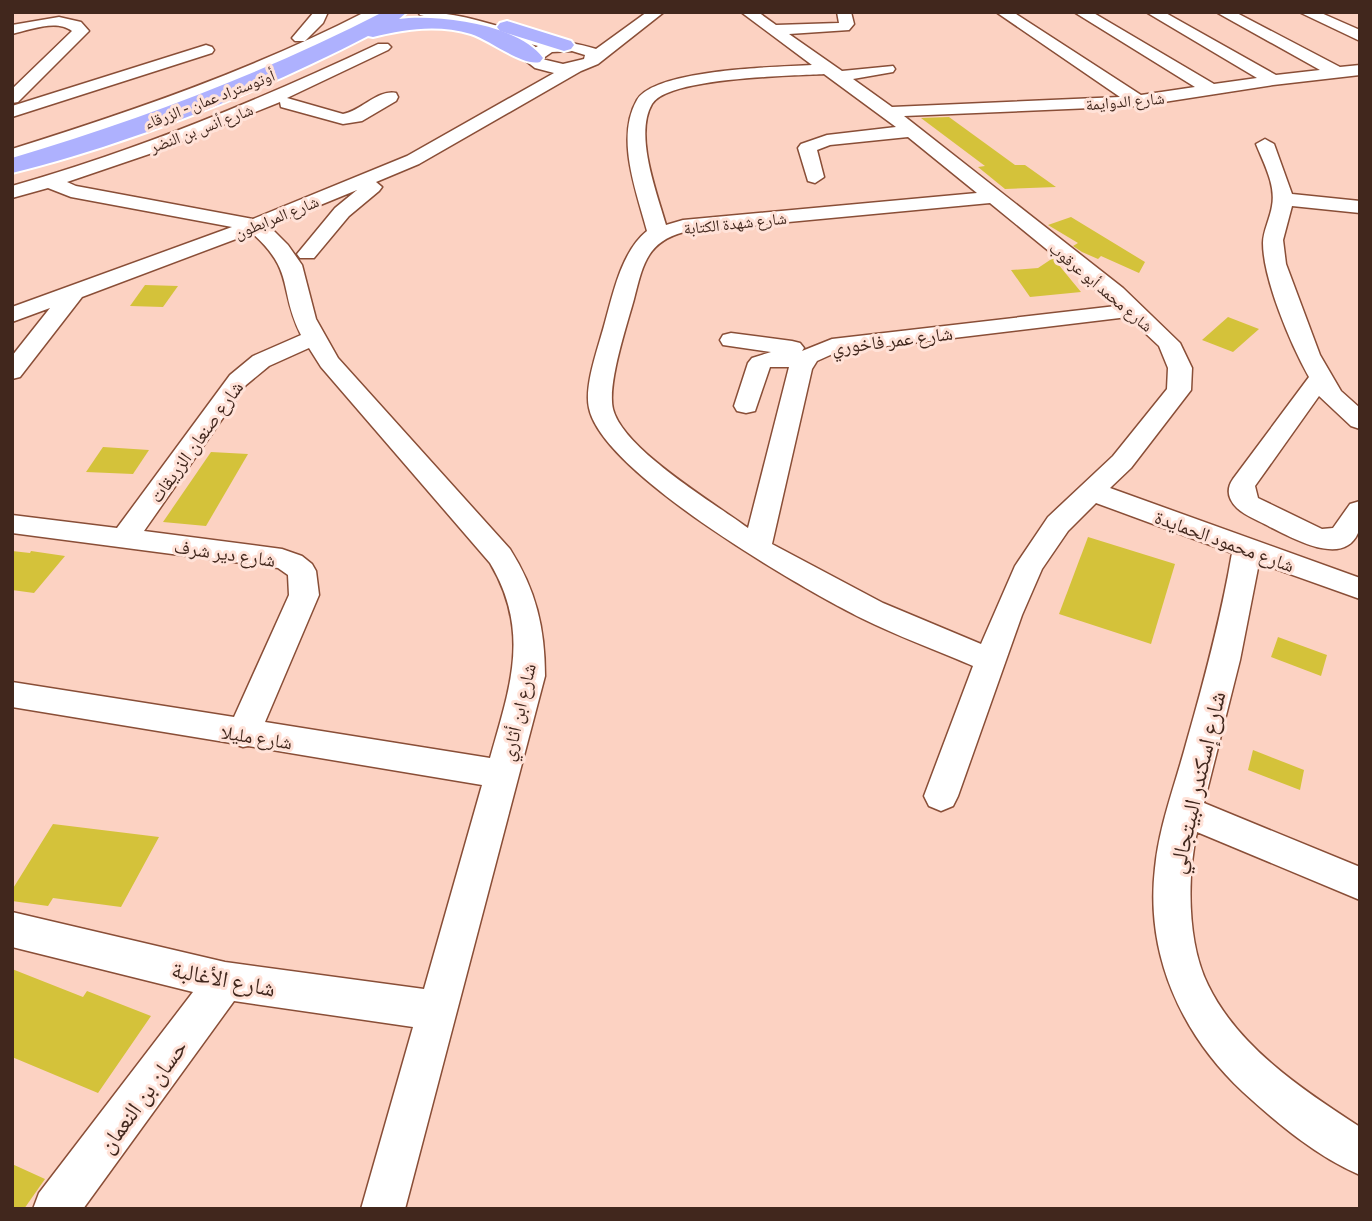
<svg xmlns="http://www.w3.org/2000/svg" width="1372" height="1221" font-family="Literata,'Noto Naskh Arabic',serif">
  <rect width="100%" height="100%" fill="#fcd2c2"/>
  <g fill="#d4c23a">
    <polygon points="949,117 1015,165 1025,165 1056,187 1005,189 978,167 985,166 921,118"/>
    <polygon points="1071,217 1145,262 1139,273 1101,256 1098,259 1082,252 1073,246 1078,243 1048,225"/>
    <polygon points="1053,258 1081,292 1030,297 1011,270 1038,268"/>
    <polygon points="145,285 178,286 163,307 130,306"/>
    <polygon points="1228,317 1259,329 1233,352 1202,340"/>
    <polygon points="103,447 149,450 133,474 86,472"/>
    <polygon points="211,452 248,454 206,526 163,522"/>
    <polygon points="1088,537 1175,564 1151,644 1059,614"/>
    <polygon points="12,551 30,553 31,551 65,556 34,593 12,590"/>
    <polygon points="1278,637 1327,655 1321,676 1271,657"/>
    <polygon points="1253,750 1304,770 1300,790 1248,770"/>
    <polygon points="53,824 159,837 121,907 53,898 48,906 12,901 12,890"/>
    <polygon points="12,969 83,997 87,991 151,1016 98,1093 12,1057"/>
    <polygon points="12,1164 45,1179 24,1209 12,1209"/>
  </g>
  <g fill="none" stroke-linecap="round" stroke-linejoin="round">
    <g stroke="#894e37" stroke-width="3">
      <g id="minor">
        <polygon points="314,12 328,12 323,23 305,41 295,41 292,38"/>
        <path d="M 365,12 L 384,12 L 339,38 L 250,78 L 158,113 L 12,160 L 12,149 C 133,111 252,70 365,12 Z"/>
        <path d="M 418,12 C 465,12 498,28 542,38 C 561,42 578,43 596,49 L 647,12 L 664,12 L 598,64 L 581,71 L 419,164 L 376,182 L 382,187 L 379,191 L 349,216 L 314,258 L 300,258 L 297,254 L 335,208 L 357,190 L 269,226 L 288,245 L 302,265 L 316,319 L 338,358 L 510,549 C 536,590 545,628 545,676 L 405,1209 L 361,1209 L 413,1027 L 234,1001 L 83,1209 L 33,1209 L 39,1193 L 193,992 L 12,947 L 12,912 L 225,962 L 424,989 L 482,785 L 248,746 L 243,747 L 231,743 L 12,707 L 12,682 L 234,717 L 289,595 L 288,575 L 278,568 L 12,533 L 12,515 L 117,528 L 230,375 L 253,356 L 301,335 C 278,290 296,272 252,233 L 82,297 L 20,377 L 12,379 L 12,356 L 50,308 L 12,322 L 12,307 L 232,227 L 71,197 L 48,188 L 12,198 L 12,186 C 139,150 259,100 378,44 L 388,44 L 391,47 L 388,50 L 287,98 L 343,114 C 361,111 378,89 396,93 L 398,97 L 396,101 L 362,121 L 343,124 L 281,107 L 280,102 L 161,150 L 67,182 L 76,186 L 253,219 L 407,156 L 554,73 L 535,68 L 526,61 L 529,51 L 538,46 L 420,15 ZM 572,51 L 585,55 L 584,59 L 563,64 L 542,59 L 552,52 ZM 309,348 L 321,367 L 490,563 C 531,632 510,687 490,758 L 265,722 L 319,595 L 316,571 L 312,564 L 302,556 L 282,549 L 144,531 L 246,385 L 269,366 Z"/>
        <path d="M 741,12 L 758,12 L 776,25 L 839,23 L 837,12 L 851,12 L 854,24 L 849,30 L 789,34 L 842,71 L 893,66 L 895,69 L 893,72 L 853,79 L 892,107 L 1120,97 L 996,12 L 1013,12 L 1141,95 L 1195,87 L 1074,12 L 1092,12 L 1214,84 L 1257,78 L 1146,12 L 1164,12 L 1276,75 L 1320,70 L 1216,12 L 1235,12 L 1340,67 L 1360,65 L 1360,75 L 1273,85 L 1138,106 L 904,116 L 1123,288 L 1180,343 L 1192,368 L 1191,390 L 1131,468 L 1110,488 L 1360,578 L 1360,599 L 1259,563 L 1240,660 L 1204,803 L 1360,867 L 1360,900 L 1197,832 C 1187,877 1187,943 1208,985 C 1238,1047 1304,1091 1360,1127 L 1360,1175 C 1317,1157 1277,1123 1243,1092 C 1181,1034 1145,954 1155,868 C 1159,826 1175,785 1186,744 C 1204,681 1221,618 1232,553 L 1096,503 L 1068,531 L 1042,569 L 1022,615 L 958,796 L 953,806 L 941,811 L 929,806 L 924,796 L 973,666 C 936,650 897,636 861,618 C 801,588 602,473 589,408 C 584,386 598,348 604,326 C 613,294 621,252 647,231 C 637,193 615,138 637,100 C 655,69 777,67 812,65 ZM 824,74 L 896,127 L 827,135 L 801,144 L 798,148 L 808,181 L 815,183 L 824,177 L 817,150 L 830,145 L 908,137 L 977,193 L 683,220 L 666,225 C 657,193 634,135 652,104 C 668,77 793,76 824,74 ZM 990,203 L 1116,306 L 832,339 L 802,351 L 804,348 L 800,343 L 792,341 L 731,333 L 723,335 L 720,340 L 723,345 L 771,352 L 752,358 L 748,363 L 734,406 L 737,411 L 746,413 L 755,411 L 770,367 L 789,367 L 748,528 C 714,503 623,449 613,409 C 607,384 627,325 634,299 C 643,264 647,242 684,232 ZM 1128,317 L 1159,346 L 1168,368 L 1167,389 L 1113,456 L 1048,517 L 1015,566 L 981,644 L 883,603 L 772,544 L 812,369 L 817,361 L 837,352 Z"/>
        <polygon points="1299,12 1319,12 1360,30 1360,41"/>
        <path d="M 59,17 L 81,22 L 89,31 L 18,102 L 12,103 L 12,89 L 72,31 C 56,19 30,30 12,34 L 12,25 Z"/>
        <polygon points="206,45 212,47 214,50 212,53 12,117 12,106"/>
        <path d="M 1265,139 L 1274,144 L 1292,194 L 1360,201 L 1360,213 L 1292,206 L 1283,240 L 1286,264 L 1320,355 L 1341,391 L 1360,408 L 1360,429 L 1351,426 L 1319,396 L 1255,486 L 1258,498 L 1322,529 L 1333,528 L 1350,504 L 1360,501 C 1360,511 1362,525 1358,533 C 1343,568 1291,537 1270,527 C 1260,521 1245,516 1237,508 C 1228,499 1226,489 1233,479 L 1309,377 C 1291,345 1263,279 1263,243 C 1263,231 1270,219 1272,206 C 1276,185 1264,164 1256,144 Z"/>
      </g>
    </g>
    <g stroke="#fff" stroke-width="4">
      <g id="highway">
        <path d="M 383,12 L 407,12 L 399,19 C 437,14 519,24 543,58 L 540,62 C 523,67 490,40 471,34 C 438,24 405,29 373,37 L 368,36 C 260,92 130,144 12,173 L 12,158 C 140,120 264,73 383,12 Z"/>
        <polygon points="507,21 571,41 574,45 571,49 564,51 500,31 497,27 500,23"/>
      </g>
    </g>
    <use href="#minor" fill="#fff" fill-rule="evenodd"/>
    <use href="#highway" fill="#aeb1fe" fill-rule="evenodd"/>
  </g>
  <g text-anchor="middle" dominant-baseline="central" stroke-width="6" stroke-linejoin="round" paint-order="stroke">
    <g font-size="16" fill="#41271d" stroke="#ffe2d8">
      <text transform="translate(209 98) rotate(-21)">أوتوستراد عمان - الزرقاء</text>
      <text transform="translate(1125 100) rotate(-5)">شارع الدوايمة</text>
      <text transform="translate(201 127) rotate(-21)">شارع أنس بن النضر</text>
      <text transform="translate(276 216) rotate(-22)">شارع المرابطون</text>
      <text transform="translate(735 222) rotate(-6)">شارع شهدة الكتابة</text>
      <text transform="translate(1102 286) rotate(40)">شارع محمد أبو عرقوب</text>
    </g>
    <g font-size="19" fill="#41271d" stroke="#ffe2d8">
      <text transform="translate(892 339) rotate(-7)">شارع عمر فاخوري</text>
      <text transform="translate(195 441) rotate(-54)">شارع صنعان الزريقات</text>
      <text transform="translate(1225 540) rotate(20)">شارع محمود الحمايدة</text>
      <text transform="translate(225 552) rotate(8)">شارع دير شرف</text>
      <text transform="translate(517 712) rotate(-77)">شارع ابن أثاري</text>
      <text transform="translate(257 736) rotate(9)">شارع مليلا</text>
    </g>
    <g font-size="23" fill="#41271d" stroke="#ffe2d8">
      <text transform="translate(1195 782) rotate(-77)">شارع إسكندر البيتجالي</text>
      <text transform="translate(224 977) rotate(11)">شارع الأغالبة</text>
      <text transform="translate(141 1095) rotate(-54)">حسان بن النعمان</text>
    </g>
  </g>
  <rect width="1372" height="1221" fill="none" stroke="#41271d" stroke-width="28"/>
</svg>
